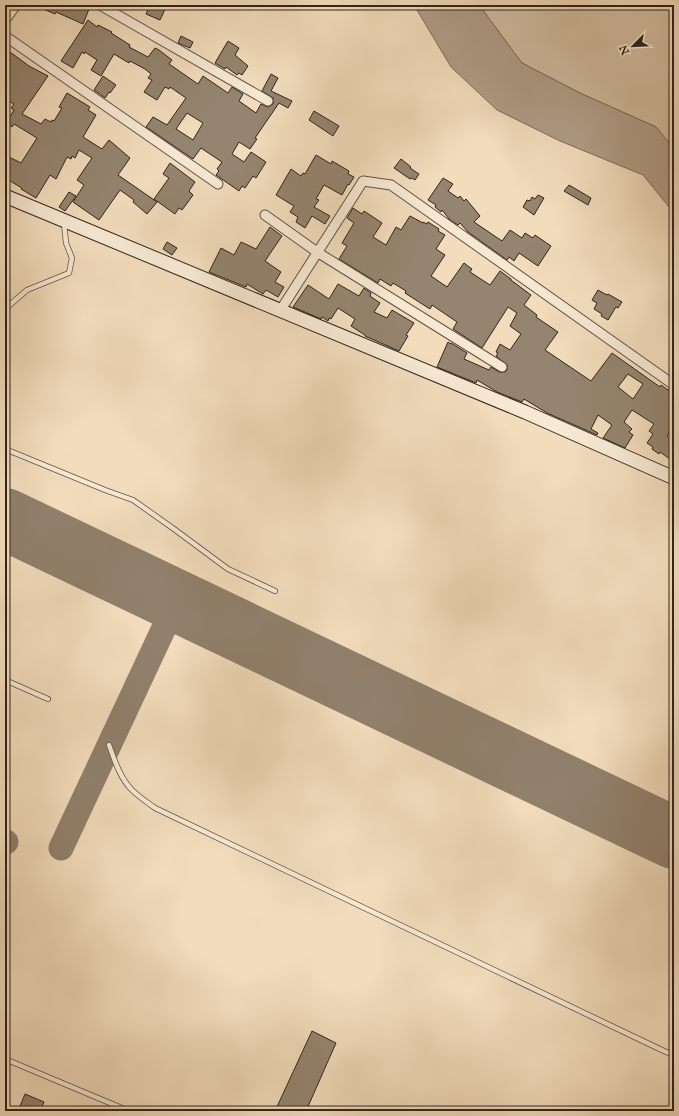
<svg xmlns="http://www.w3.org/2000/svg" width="679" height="1116" font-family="'IM FELL Great Primer',serif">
  <rect width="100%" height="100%" fill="#f2dcbc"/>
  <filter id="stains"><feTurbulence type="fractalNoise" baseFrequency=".005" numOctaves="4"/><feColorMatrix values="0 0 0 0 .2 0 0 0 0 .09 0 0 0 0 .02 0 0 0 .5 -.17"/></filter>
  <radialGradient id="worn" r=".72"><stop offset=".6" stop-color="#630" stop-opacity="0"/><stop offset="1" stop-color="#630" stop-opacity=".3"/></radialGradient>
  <polygon fill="#d1bda1" stroke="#80705e" points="479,5 674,5 674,149 656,127 580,93 522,63"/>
  <polygon fill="#b09d86" stroke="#7d6d5c" points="414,5 479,5 522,63 580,93 656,127 674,149 674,213 643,175 560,141 497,110 451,67"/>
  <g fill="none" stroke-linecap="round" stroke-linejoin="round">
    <g stroke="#91806c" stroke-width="25">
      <polyline points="5,842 6,842"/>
      <polyline points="61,848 177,600"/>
    </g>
    <polyline stroke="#91806c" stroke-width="62" points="5,519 674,838"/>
  </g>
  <g fill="#95846f" stroke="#30241c" fill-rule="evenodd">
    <polygon points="34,5 80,5 89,9 83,24 56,12 55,14"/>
    <polygon points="150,5 167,5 160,20 146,14"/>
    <path d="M 88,20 L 97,27 L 98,25 L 112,32 L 111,33 L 130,45 L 129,47 L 148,57 L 155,48 L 159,50 L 172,60 L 169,64 L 198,84 L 203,76 L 228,93 L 232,87 L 243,94 L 239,101 L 256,113 L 261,104 L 268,107 L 273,104 L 273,98 L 262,91 L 271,74 L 278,78 L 271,91 L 292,101 L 288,108 L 279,103 L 255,138 L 257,139 L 250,149 L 239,142 L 232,154 L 244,162 L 251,152 L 266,162 L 256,178 L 253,176 L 245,188 L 242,186 L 239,191 L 216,175 L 219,171 L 217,169 L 222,162 L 201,148 L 193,159 L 146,127 L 153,117 L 167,125 L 186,98 L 170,87 L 169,89 L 165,87 L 157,100 L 144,92 L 152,80 L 148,78 L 151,74 L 145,69 L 130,61 L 129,63 L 114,54 L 101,76 L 91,70 L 97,60 L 85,52 L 84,54 L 82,52 L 73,68 L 61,61 ZM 187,113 L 203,123 L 193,140 L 176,129 Z"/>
    <polygon points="181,36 193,42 190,48 178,43"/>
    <polygon points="228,41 239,48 235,55 248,66 242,75 239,73 237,75 226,67 225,69 215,63"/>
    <polygon points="5,50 9,53 10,52 29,66 48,76 22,114 41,124 45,119 51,122 52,120 54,121 62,108 59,107 67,93 90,107 88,110 96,115 83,137 102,149 109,140 130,158 118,175 157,202 147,214 133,202 134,200 120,190 99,220 73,202 84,185 77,180 92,158 79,150 75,158 72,156 71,159 67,157 56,179 50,175 36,198 21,189 22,188 5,178 5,155 21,163 37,138 14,124 12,127 6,123 14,110 11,108 14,104 5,99"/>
    <polygon points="103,76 116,85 110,93 109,92 105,98 94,90"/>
    <polygon points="314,111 339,126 333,136 309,120"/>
    <polygon points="316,155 331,164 332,161 349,171 348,174 354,177 349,185 348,184 342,195 324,185 316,199 319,200 314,207 330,216 325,224 312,216 305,228 296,222 298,217 290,212 294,206 276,195 291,169 301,176 303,173 305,174"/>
    <polygon points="401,159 411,167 410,168 419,174 415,180 412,178 410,179 394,168"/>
    <polygon points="170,163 195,182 189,191 193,195 185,206 182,210 179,208 175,214 154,199 169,178 163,174"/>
    <polygon points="443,178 453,184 448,191 458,198 460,196 464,201 466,199 480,216 474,222 502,241 510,230 522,238 525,233 533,238 535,235 551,246 538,266 519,253 514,261 509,257 507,260 468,232 460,223 458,225 450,220 442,210 441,212 435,207 436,205 428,200"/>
    <polygon points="569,185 591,198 588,205 564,191"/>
    <polygon points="69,192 76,196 65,211 59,207"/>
    <polygon points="538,195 544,198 534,215 523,207 527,200 530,201 532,197 535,199"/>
    <path d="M 353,208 L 362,214 L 364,211 L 382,223 L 373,237 L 386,245 L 396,227 L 401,230 L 410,216 L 423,223 L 423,222 L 427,224 L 428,222 L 439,229 L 438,231 L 445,235 L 436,249 L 445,255 L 431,276 L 447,287 L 464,263 L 472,269 L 470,272 L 490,285 L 500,271 L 511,279 L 511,280 L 531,295 L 524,305 L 537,315 L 536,317 L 558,332 L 545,350 L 591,381 L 612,353 L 660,387 L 661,385 L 668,390 L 669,389 L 674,391 L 674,425 L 667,436 L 674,441 L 674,462 L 660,452 L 659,454 L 652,449 L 653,447 L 647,443 L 653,434 L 649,431 L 654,424 L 632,410 L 624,422 L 632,429 L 629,432 L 633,435 L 625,448 L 603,438 L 612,425 L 598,415 L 591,429 L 598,433 L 597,435 L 547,413 L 524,399 L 522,402 L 497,392 L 477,380 L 476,383 L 437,367 L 448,342 L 451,344 L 451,343 L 467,353 L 464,359 L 489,370 L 491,367 L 499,372 L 505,372 L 507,370 L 507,365 L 496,356 L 498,353 L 496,352 L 500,344 L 510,350 L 521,334 L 510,326 L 517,313 L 508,307 L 482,348 L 453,329 L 457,322 L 432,305 L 430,309 L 405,293 L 406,291 L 393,283 L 391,286 L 380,279 L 378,283 L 339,259 L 347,246 L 342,243 L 354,223 L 347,218 ZM 628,374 L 643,384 L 633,399 L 618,387 Z"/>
    <polygon points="270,227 282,236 265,261 281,272 275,282 284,287 278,297 266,290 263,294 247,284 246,287 209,272 221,248 234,255 241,242 256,249"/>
    <polygon points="167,242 177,248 172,255 163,249"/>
    <polygon points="338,284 359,296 364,288 371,293 370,296 380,303 374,312 387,318 392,310 414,323 406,335 408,336 399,351 365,336 365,335 351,326 355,319 338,308 331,319 329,318 328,321 322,317 321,319 293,307 308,285 329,299"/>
    <polygon points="598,290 607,295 608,294 622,302 618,308 616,307 608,320 601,316 602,314 594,309 597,303 592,300"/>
    <polygon points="312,1031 336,1043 306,1111 275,1111"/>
    <polygon points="25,1094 44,1102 40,1111 18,1111"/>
  </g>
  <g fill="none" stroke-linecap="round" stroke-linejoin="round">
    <g stroke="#605244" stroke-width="6">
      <g id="lane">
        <polyline points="5,309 27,290 69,273 72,258 66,243 64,223"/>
        <polyline points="5,449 105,490 133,500 174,529 228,569 275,591"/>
        <polyline points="5,680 48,699"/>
        <path d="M 109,745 C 115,761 120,778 132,790 C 139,797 147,802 155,808 L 666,1052 L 674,1054"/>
        <polyline points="5,1059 129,1111"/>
      </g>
    </g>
    <g stroke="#605244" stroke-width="11">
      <g id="street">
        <polyline points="100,5 268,101"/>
        <polyline points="5,20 16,5"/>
        <polyline points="5,36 218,184"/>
        <polyline points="265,215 317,252 502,367"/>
        <polyline points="280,311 363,181 391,185 674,385"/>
      </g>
    </g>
    <g stroke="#30241c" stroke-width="15">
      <polyline id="secondary" points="5,196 525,412 674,478"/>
    </g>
    <use href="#lane" stroke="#f7e8d3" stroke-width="4.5"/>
    <use href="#street" stroke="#f7e8d3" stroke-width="9"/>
    <use href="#secondary" stroke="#f7e8d3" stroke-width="13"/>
  </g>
  <rect width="679" height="1116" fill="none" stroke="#f2dcbc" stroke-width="20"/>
  <rect x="6" y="6" width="667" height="1104" fill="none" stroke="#30241c" stroke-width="2"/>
  <rect x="10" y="10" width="659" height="1096" fill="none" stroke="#30241c"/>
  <g transform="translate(633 46) rotate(246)" stroke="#f7e8d3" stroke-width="3" paint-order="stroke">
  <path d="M0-3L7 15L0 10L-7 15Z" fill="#30241c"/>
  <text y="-6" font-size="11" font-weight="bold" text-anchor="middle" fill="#30241c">N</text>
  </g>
  <rect width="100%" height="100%" filter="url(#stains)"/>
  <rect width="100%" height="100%" fill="url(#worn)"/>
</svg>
